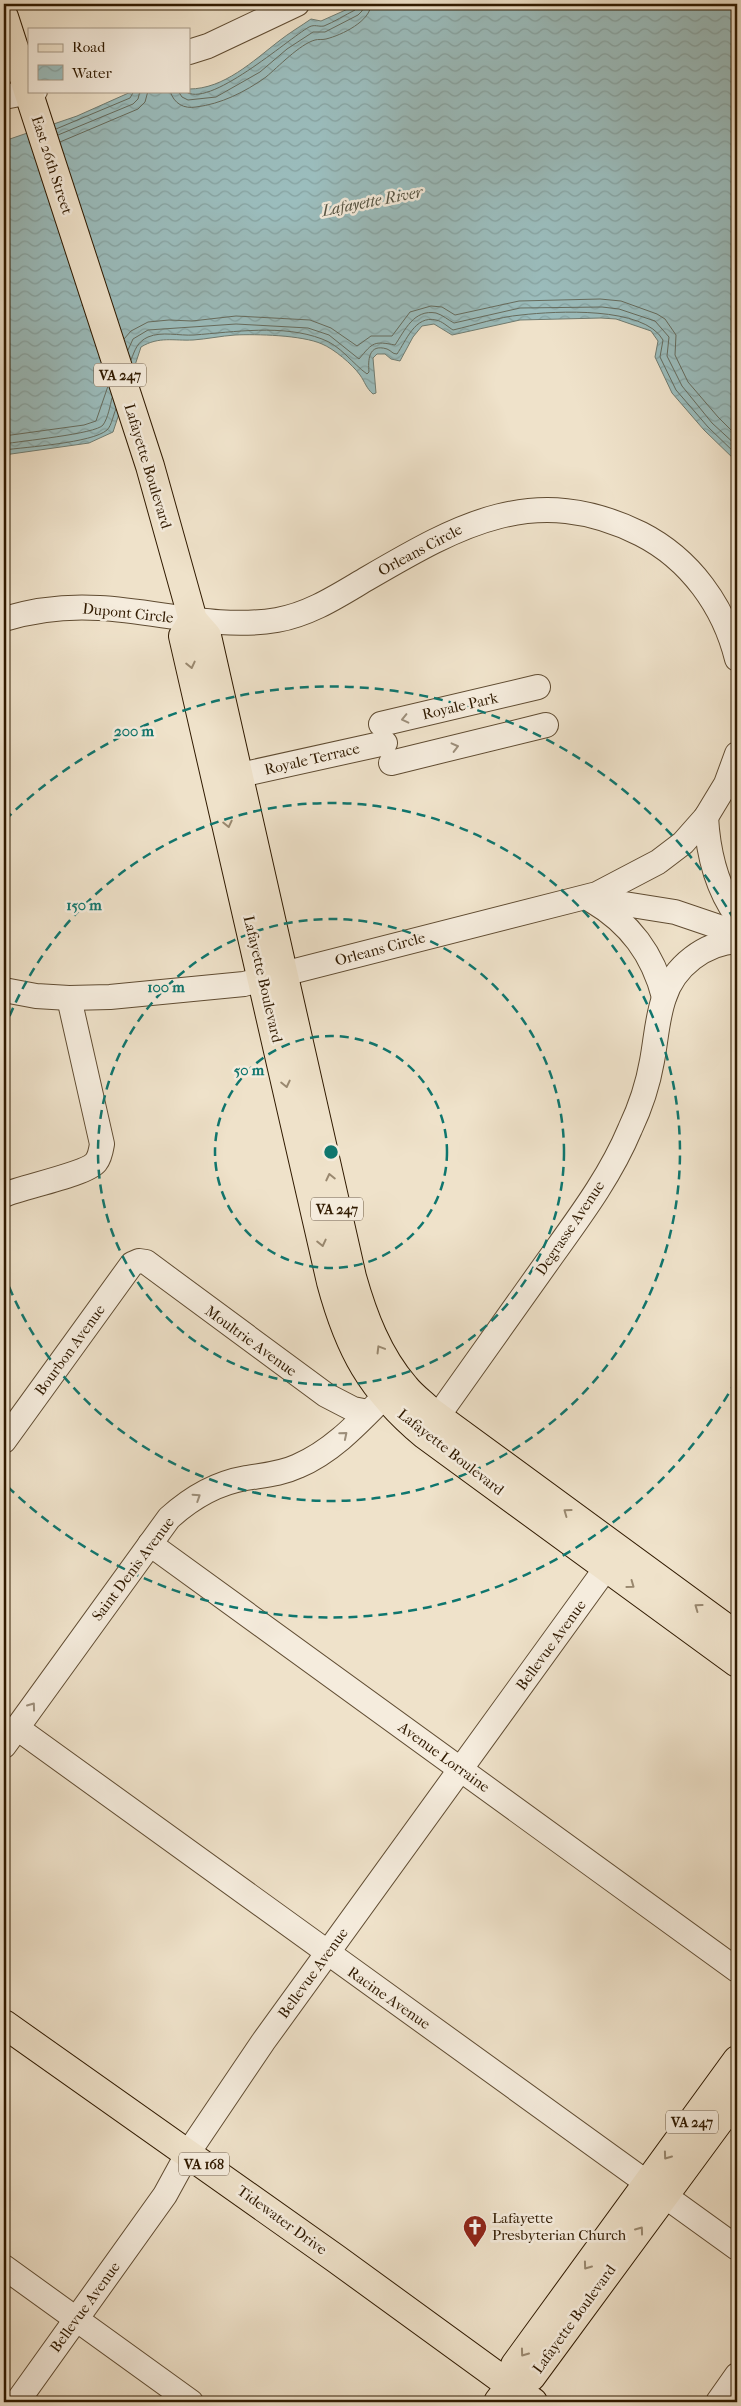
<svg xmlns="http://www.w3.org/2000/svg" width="741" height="2406" font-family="'IM FELL French Canon',serif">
  <defs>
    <pattern id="water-waves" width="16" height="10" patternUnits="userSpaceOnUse" patternTransform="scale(1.25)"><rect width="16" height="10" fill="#9bbdbd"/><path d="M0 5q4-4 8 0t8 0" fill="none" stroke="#86a2a1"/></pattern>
  </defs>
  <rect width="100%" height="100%" fill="#efe2ca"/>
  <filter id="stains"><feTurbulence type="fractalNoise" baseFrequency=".004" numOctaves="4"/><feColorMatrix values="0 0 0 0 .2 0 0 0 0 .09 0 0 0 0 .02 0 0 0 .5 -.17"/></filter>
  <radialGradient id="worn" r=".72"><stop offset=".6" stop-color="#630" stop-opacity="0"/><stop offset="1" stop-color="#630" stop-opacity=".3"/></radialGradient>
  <path fill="url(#water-waves)" stroke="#707c71" d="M 359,4 L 737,4 L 737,462 L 704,430 L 672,393 L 655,357 L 658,341 L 651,331 L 616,319 L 601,318 L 520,320 L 452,335 L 434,324 L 422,326 L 413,337 L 400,361 L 391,359 L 385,354 L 377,354 L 373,358 L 376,393 L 373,394 C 366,388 365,382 360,375 C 352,364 334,349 322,344 C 302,335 256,334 235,335 C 221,336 207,339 193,340 C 174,341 159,336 141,347 L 113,432 L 89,443 L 4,455 L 4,141 L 77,116 L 133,91 L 189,91 L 189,89 C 224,89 253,61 279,41 C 289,33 301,26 311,19 L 321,21 Z"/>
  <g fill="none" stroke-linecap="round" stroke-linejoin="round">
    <g stroke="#666c5e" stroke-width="1">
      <path d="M 170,91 C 174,104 184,109 196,107 C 221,104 245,92 266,77 C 278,67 300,44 315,40 C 318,39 322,40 326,39 C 342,35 371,21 371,4"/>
      <polyline points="178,91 182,97 188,100 216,97 260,72 287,49 313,32 325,32 358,15 362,11 364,4"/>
      <path d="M 185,91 C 207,111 288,39 309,27 C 315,24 318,27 324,26 C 334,22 345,15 355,10 L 357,4"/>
      <polyline points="56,129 130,98 134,91"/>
      <polyline points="58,135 133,104 138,99 140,91"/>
      <polyline points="60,142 138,109 145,102 148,91"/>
      <polyline points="124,339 131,331 148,322 169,320 192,321 236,316 310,320 331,328 357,346 371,336 392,336 410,312 431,306 442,307 455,315 519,301 600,299 621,301 657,314 665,319 676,335 675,355 688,382 718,417 737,436"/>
      <path d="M 128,350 L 133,339 L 148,330 L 236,324 L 308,328 L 329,335 L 359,359 C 373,342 374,341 395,345 C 405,330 414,309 436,313 C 443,315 448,320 454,323 L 520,308 L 602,307 L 619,309 L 655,321 L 669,337 L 667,356 L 682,386 L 712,423 L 737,446"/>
      <path d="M 131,360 C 135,350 137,342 148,337 C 162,331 179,336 194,335 C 234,332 283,324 322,339 C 340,345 353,364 367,374 L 369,372 C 368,361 368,343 387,349 C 392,351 392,354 397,354 C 406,341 415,315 436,320 C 442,321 448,327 453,330 C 475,325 498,317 521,315 C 556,311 644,306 663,340 L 660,357 L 676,390 L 708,427 L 737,455"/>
      <polyline points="4,436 84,425 96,421 108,386"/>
      <path d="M 4,444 C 20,441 96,434 103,425 C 108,418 110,406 112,398"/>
      <path d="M 4,450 C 26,447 92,443 107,430 C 112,425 113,415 116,409"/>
    </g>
    <g stroke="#604c32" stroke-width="26">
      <g id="minor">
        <polyline points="189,52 208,46 297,4"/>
        <polyline points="4,97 35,91"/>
        <path d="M 4,619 C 34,610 67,606 99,608 C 159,611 217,630 277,620 C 311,614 339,595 368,578 C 459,525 535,481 641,534 C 690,559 724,606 737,659"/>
        <polyline points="381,724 538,687"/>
        <polyline points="391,763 546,725"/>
        <polyline points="222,779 385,743"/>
        <path d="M 706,817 C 708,852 716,887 737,916"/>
        <polyline points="587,898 675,912 737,933"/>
        <path d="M 591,900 C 630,923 653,954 664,997"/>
        <polyline points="4,990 36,996 69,998 110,997 244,984 597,894 658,862 683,843 706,817 726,784 737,754"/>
        <path d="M 4,1195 C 22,1187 87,1174 96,1162 C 100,1157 101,1150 102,1144 L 69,998"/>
        <path d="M 428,1430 C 468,1374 508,1317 548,1261 C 578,1219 610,1177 630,1129 C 640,1108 648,1084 652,1061 C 656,1040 657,1018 664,998 C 674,966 705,943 737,941"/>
        <polyline points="4,1441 132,1264 139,1261 146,1262 326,1395 353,1409 368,1412"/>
        <polyline points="150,1544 737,1970"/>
        <polyline points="17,1728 737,2248"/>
        <path d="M 4,1746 L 169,1518 C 191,1498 217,1483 246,1478 C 264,1475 281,1474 298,1466 C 338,1449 367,1413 398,1383"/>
        <polyline points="4,2267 191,2402"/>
        <polyline points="17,2402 165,2195 188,2153 263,2042 617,1553"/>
        <polyline points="718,2402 737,2375"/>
      </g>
    </g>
    <g stroke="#301a00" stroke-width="30">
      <g id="major">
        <path d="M 4,17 L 150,466 L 193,620 L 207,636 L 352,1277 C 363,1316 378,1356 405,1387 C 412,1396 422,1403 430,1411 L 737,1636"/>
        <path d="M 193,620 L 183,636 L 331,1282 C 349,1349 371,1390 425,1435 L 737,1663"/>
        <polyline points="510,2386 531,2377 737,2097"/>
        <polyline points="498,2402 510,2386 515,2365 737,2060"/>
      </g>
    </g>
    <g stroke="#301a00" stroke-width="30">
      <polyline id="highway" points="4,2024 335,2258 533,2402"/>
    </g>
    <use href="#minor" stroke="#f5ecdd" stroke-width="24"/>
    <use href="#major" stroke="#efe2ca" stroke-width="28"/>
    <use href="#highway" stroke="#efe2ca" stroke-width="28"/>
  </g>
  <defs><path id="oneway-chevron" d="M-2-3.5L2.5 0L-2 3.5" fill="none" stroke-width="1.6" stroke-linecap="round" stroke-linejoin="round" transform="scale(1.25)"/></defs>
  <g stroke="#99886f">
    <use href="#oneway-chevron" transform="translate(191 665) rotate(77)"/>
    <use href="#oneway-chevron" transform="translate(228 824) rotate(77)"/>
    <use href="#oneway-chevron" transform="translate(286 1084) rotate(77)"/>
    <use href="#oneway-chevron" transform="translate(330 1177) rotate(-103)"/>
    <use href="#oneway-chevron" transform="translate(322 1243) rotate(77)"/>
    <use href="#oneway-chevron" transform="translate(380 1349) rotate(-121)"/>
    <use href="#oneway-chevron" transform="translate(567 1512) rotate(-144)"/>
    <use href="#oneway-chevron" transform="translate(631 1585) rotate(36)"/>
    <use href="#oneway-chevron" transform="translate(698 1607) rotate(-144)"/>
    <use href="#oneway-chevron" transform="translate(667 2156) rotate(126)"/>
    <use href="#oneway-chevron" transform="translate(640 2230) rotate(-54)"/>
    <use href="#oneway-chevron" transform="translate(587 2266) rotate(126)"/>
    <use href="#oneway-chevron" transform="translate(524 2353) rotate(126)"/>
  </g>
  <g stroke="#9c8e7a">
    <use href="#oneway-chevron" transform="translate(405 719) rotate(167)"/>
    <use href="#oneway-chevron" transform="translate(455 747) rotate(-14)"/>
    <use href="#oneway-chevron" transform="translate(344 1435) rotate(-40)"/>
    <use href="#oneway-chevron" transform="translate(197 1497) rotate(-33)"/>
    <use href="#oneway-chevron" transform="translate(32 1706) rotate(-54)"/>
  </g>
  <g fill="none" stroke="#0f766e" stroke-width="2.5" stroke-dasharray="9 6">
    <circle cx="331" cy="1152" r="116"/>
    <circle cx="331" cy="1152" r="233"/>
    <path d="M4 1030A349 349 0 1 1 4 1274"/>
    <path d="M736 1381A465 465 0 0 1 5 1484M5 820A465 465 0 0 1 736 923"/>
  </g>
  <defs>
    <g id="church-pin" transform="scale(1.25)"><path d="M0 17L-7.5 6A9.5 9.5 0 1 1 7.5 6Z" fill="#8f2418" stroke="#f5ecdd"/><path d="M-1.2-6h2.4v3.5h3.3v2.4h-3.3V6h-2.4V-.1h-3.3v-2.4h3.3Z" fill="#fff"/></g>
  </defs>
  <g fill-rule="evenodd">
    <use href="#church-pin" x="475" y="2227"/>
  </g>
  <g text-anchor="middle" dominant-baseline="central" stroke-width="5" stroke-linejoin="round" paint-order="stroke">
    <g fill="#f5ecdd" stroke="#6b5942" stroke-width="1">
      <rect x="94" y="363.5" width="52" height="23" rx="4"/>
      <rect x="311" y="1197.5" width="52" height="23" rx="4"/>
      <rect x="666" y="2110.5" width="52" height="23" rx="4"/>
      <rect x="179" y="2152.5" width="50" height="23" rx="4"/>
    </g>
    <g font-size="14" font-weight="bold" fill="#301a00">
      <text x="120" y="375">VA 247</text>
      <text x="337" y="1209">VA 247</text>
      <text x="692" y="2122">VA 247</text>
      <text x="204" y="2164">VA 168</text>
    </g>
    <g font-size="15" fill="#301a00" stroke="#f5ecdd">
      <text transform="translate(52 165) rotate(72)">East 26th Street</text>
      <text transform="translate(148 466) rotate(73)">Lafayette Boulevard</text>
      <text transform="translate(420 550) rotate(-28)">Orleans Circle</text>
      <text transform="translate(128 613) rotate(6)">Dupont Circle</text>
      <text transform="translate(460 706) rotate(-13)">Royale Park</text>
      <text transform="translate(312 759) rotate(-13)">Royale Terrace</text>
      <text transform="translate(380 949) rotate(-15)">Orleans Circle</text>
      <text transform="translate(263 979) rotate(77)">Lafayette Boulevard</text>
      <text transform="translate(570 1228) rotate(-56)">Degrasse Avenue</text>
      <text transform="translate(251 1341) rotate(36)">Moultrie Avenue</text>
      <text transform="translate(70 1350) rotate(-54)">Bourbon Avenue</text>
      <text transform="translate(451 1452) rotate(38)">Lafayette Boulevard</text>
      <text transform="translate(133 1569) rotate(-53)">Saint Denis Avenue</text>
      <text transform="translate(551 1645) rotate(-54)">Bellevue Avenue</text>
      <text transform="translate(444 1757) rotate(36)">Avenue Lorraine</text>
      <text transform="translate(313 1973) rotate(-54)">Bellevue Avenue</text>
      <text transform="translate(389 1998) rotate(35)">Racine Avenue</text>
      <text transform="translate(282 2220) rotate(36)">Tidewater Drive</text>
      <text transform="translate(85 2307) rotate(-54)">Bellevue Avenue</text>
      <text transform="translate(574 2319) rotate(-54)">Lafayette Boulevard</text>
    </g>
    <g font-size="15" fill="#301a00" stroke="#f5ecdd" text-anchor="start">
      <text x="492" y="2218">Lafayette<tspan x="492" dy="17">Presbyterian Church</tspan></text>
    </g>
    <g font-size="16" font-style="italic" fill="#555342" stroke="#f5ecdd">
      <text transform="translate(372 201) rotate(-11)">Lafayette River</text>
    </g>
  </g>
  <circle cx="331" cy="1152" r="8" fill="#0f766e" stroke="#f5ecdd" stroke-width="2.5"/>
  <g font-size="15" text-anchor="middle" font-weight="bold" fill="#0f766e" stroke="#f5ecdd" stroke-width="5" stroke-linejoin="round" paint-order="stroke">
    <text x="134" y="736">200 m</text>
    <text x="84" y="910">150 m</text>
    <text x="166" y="992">100 m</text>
    <text x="249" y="1075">50 m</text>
  </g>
  <rect width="741" height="2406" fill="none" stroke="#efe2ca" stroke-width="20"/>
  <rect x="5" y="5" width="731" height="2396" fill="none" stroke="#301a00" stroke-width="2.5"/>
  <rect x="10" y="10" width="721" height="2386" fill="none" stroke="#301a00"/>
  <rect x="28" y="28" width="162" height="65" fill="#f5ecdd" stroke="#a69885"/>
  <rect x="38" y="44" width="25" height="8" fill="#efe2ca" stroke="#a69885"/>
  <text x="72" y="52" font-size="15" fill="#301a00">Road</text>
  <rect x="38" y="65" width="25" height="15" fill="url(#water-waves)" stroke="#a69885"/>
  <text x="72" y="78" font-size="15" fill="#301a00">Water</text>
  <rect width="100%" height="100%" filter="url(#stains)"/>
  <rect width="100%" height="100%" fill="url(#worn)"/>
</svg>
